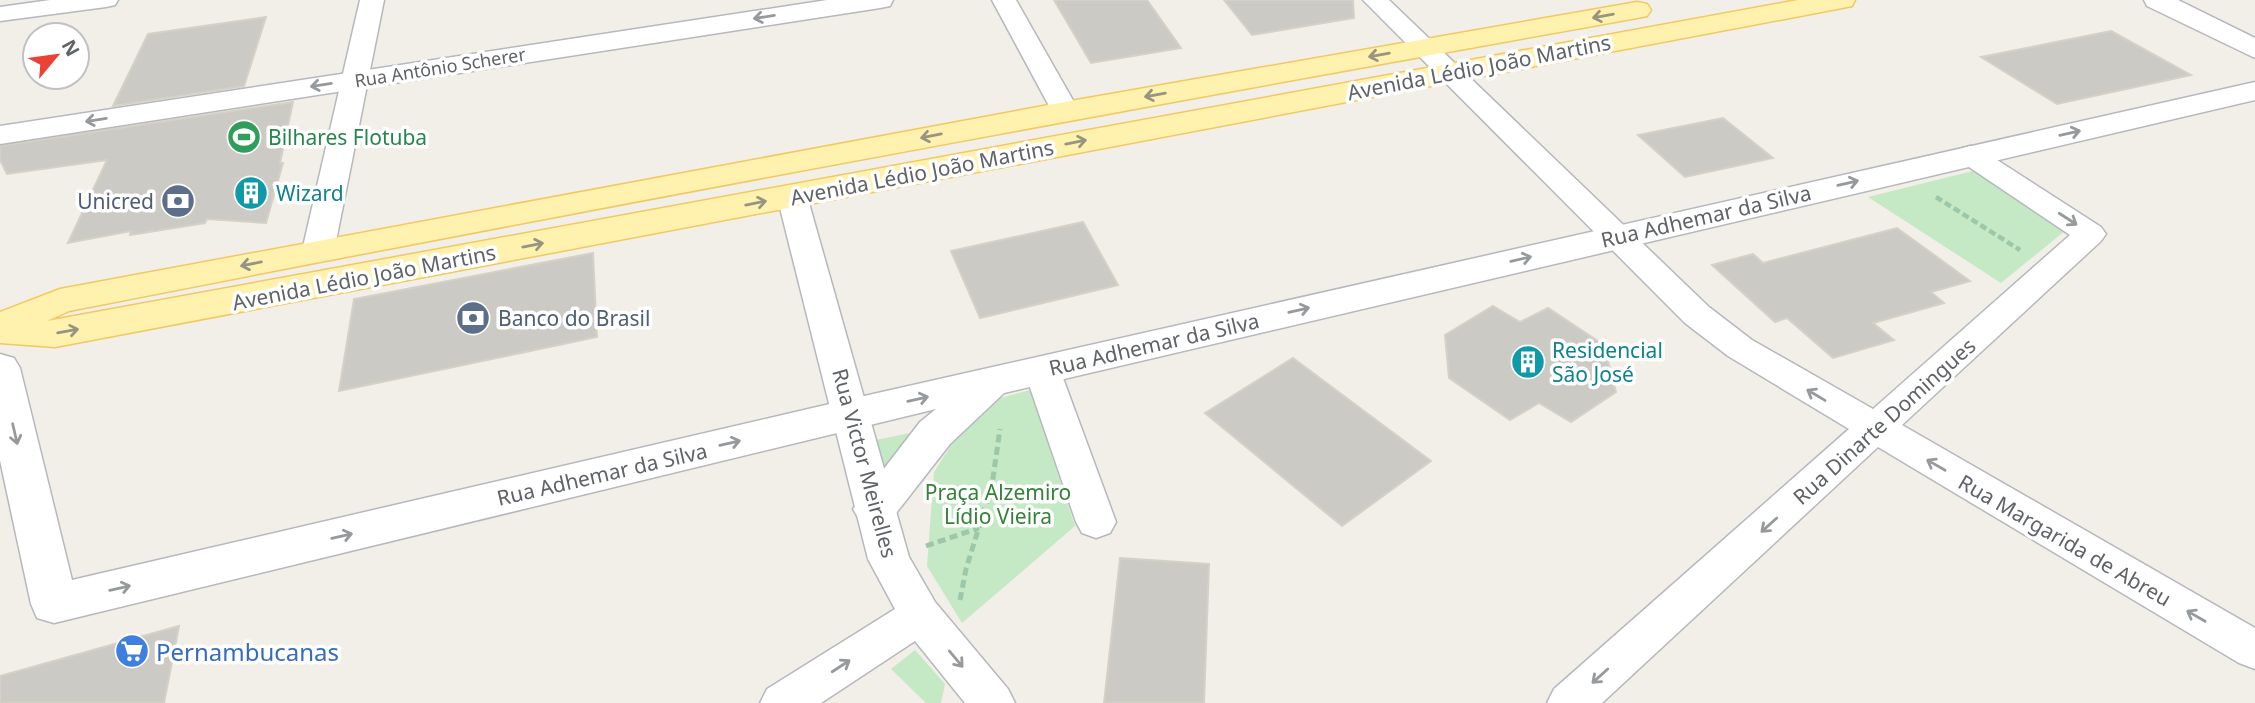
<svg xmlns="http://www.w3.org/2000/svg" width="2255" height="703" font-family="'Noto Sans',sans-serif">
  <rect width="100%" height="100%" fill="#f1efe8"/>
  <g fill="#c5e8c5">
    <polygon points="1977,170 2066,230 2001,283 1868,197"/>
    <polygon points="1030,390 1075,526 962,623 927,566 934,472 964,425 993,400"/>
    <polygon points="915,432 886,485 871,441"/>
    <polygon points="915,650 945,684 941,703 926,703 891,669"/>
  </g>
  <g fill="#cccac5" stroke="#d6d1c6" stroke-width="2">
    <polygon points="1054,0 1147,0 1181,48 1091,63"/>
    <polygon points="1224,0 1353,0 1354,18 1252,35"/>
    <polygon points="266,17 244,86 113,106 148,34"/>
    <polygon points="2111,31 2191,75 2057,104 1981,57"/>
    <polygon points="293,102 280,163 283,163 266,223 207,219 205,223 130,235 131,231 68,243 107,160 7,174 0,160 0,146"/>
    <polygon points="1723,118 1773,158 1685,177 1638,135"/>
    <polygon points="1083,222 1118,285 980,318 951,251"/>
    <polygon points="1897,228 1970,281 1931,292 1944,303 1873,323 1894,340 1833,358 1787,318 1775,322 1712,265 1753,254 1763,263"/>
    <polygon points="593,253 597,337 339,391 354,299"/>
    <polygon points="1493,306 1520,322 1548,308 1604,345 1616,392 1571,422 1539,403 1510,420 1449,378 1445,335"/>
    <polygon points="1293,358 1431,461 1342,526 1205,413"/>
    <polygon points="1120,558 1209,564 1204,703 1104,703"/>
    <polygon points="179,626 164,703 0,703 0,676"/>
  </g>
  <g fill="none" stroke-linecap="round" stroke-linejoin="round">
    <g stroke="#b5b8bc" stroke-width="3">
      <g id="minor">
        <polygon points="50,0 118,0 115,5 106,7 0,21 0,7"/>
        <polygon points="360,0 384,0 334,251 329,258 318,261 307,258 302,251"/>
        <polygon points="992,0 1016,0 1079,111 1075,117 1055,117"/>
        <polygon points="1363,0 1389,0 1709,307 1752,340 1873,409 2070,235 1960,161 1955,155 1960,149 1970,146 1980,149 2101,227 2106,234 2101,241 1902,425 2255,628 2255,669 2239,663 1878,447 1602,703 1547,703 1554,689 1849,429 1728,356 1685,323"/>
        <polygon points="792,187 803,190 807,196 909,557 935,602 1008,689 1015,703 965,703 915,641 821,703 760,703 767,689 895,609 868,559 777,196 781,190"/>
        <polygon points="1042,358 1055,361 1060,370 1116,522 1110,533 1096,538 1082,533 1076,522 1024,370 1029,361"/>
      </g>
    </g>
    <g stroke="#b5b8bc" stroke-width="3">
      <g id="tertiary">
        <polygon points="827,0 893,0 890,6 880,8 0,144 0,126"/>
        <polygon points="2144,0 2178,0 2255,38 2255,58 2147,6"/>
        <polygon points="2255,82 2255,100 1004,393 950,444 890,521 875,526 860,521 853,509 920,422 936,409 54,623 37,618 31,604 0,460 0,354 14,358 20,368 72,580 851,399"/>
      </g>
    </g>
    <g stroke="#f2c960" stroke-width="3">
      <path id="primary" d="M 1798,0 L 1855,0 L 1852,6 L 1842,8 L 55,347 L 0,343 L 0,312 L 60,289 L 1065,102 L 1637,2 L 1647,4 L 1651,10 L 1647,16 L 1637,18 C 1113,112 591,208 69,311 L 47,321 Z"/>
    </g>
    <polyline stroke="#9cc7a9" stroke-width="4.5" stroke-dasharray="7 3.5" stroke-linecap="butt" points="1936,197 2020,250"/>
    <g stroke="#9cc7a9" stroke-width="5" stroke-dasharray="8 4.5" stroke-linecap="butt">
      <polyline points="926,546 979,528"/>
      <polyline points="960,600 966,569 992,485 1000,429"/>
    </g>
    <use href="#minor" fill="#fff" fill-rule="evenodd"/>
    <use href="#tertiary" fill="#fff" fill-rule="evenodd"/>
    <use href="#primary" fill="#fff2af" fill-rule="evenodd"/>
  </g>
  <defs><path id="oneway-shaft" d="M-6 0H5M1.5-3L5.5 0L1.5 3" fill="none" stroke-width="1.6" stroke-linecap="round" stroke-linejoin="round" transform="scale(1.75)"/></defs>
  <g stroke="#979581">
    <use href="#oneway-shaft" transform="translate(1603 16) rotate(170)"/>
    <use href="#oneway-shaft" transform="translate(1379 55) rotate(170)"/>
    <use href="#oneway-shaft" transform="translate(1155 95) rotate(170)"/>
    <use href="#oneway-shaft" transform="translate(931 136) rotate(169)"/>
    <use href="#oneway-shaft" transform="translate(1076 142) rotate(-11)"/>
    <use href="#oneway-shaft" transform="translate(756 203) rotate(-11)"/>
    <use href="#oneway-shaft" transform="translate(533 245) rotate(-11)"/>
    <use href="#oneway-shaft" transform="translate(251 264) rotate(169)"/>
    <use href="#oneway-shaft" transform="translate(68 331) rotate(-10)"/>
  </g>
  <g stroke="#979a9d">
    <use href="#oneway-shaft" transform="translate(764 17) rotate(171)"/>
    <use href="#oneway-shaft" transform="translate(321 85) rotate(171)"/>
    <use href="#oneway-shaft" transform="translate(96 120) rotate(171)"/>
    <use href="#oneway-shaft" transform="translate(2070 133) rotate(-13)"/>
    <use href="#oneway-shaft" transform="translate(1848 183) rotate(-13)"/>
    <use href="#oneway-shaft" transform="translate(2068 219) rotate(33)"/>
    <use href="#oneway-shaft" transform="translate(1521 259) rotate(-13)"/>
    <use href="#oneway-shaft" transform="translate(1299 310) rotate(-13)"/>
    <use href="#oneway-shaft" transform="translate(1816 395) rotate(-149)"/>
    <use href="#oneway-shaft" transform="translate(918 399) rotate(-13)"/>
    <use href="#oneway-shaft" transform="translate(15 434) rotate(77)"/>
    <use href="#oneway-shaft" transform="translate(730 443) rotate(-13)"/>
    <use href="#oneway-shaft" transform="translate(1936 465) rotate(-150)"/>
    <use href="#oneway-shaft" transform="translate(1769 525) rotate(138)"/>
    <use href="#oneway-shaft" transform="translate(342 536) rotate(-13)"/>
    <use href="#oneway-shaft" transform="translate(120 588) rotate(-13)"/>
    <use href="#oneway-shaft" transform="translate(2196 616) rotate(-150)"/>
    <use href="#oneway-shaft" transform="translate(956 659) rotate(50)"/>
    <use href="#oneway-shaft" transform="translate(841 666) rotate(-33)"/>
    <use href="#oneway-shaft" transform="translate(1600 676) rotate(138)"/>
  </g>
  <defs>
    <g id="stadium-disc" transform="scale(1.75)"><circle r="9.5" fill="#2e9e5b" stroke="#fff"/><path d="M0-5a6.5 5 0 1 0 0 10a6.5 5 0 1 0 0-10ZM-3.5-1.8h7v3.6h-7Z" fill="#fff"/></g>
    <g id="building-disc" transform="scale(1.75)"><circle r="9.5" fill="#0f9aa8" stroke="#fff"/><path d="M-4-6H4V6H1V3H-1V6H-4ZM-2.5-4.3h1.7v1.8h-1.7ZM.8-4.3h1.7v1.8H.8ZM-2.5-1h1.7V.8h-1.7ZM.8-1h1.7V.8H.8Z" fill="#fff"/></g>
    <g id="bank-disc" transform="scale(1.75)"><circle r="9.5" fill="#5c6f8a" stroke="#fff"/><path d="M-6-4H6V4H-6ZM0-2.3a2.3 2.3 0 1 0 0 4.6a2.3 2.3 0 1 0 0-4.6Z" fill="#fff"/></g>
    <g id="supermarket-disc" transform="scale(1.75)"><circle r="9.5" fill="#3f7fe0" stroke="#fff"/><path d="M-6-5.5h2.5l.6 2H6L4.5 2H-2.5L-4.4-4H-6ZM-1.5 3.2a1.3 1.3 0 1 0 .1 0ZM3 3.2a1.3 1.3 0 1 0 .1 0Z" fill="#fff"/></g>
  </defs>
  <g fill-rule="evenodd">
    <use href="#stadium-disc" x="244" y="137"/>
    <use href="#building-disc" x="251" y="193"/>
    <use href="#bank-disc" x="178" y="201"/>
    <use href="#bank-disc" x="473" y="318"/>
    <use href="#building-disc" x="1528" y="362"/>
    <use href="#supermarket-disc" x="132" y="651"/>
  </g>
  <g text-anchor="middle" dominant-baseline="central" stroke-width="7" stroke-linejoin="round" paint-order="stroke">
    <g font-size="18" fill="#5f6368" stroke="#fff">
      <text transform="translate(440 67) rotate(-9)">Rua Antônio Scherer</text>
    </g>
    <g font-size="21" fill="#5f6368" stroke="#fff">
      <text transform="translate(1479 67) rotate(-11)">Avenida Lédio João Martins</text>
      <text transform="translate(922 172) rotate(-11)">Avenida Lédio João Martins</text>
      <text transform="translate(1706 216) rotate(-13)">Rua Adhemar da Silva</text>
      <text transform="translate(364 277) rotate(-11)">Avenida Lédio João Martins</text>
      <text transform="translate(1154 344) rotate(-13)">Rua Adhemar da Silva</text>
      <text transform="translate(1884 421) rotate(-42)">Rua Dinarte Domingues</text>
      <text transform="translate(865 463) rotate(75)">Rua Victor Meirelles</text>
      <text transform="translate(602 474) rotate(-13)">Rua Adhemar da Silva</text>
      <text transform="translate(2065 540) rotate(30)">Rua Margarida de Abreu</text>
    </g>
    <g font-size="21" fill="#27864d" stroke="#fff" text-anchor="start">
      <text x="268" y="137">Bilhares Flotuba</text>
    </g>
    <g font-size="21" fill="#0d838f" stroke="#fff" text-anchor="start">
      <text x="276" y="193">Wizard</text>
      <text x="1552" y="350">Residencial<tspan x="1552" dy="24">São José</tspan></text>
    </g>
    <g font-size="21" fill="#4e5e75" stroke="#fff" text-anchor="end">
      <text x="154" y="201">Unicred</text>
      <text x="498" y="318" text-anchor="start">Banco do Brasil</text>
    </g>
    <g font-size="21" fill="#348238" stroke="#fff">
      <text x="998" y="492">Praça Alzemiro<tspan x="998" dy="24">Lídio Vieira</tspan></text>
    </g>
    <g font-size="24" fill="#366cbe" stroke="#fff" text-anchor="start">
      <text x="156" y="651">Pernambucanas</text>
    </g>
  </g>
  <g transform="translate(56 56) rotate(61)"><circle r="33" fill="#ffffff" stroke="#bfc1c3" stroke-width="2"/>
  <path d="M0-5L12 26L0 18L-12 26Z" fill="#ea4335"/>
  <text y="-10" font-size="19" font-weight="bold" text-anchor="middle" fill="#5f6368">N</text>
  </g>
</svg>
